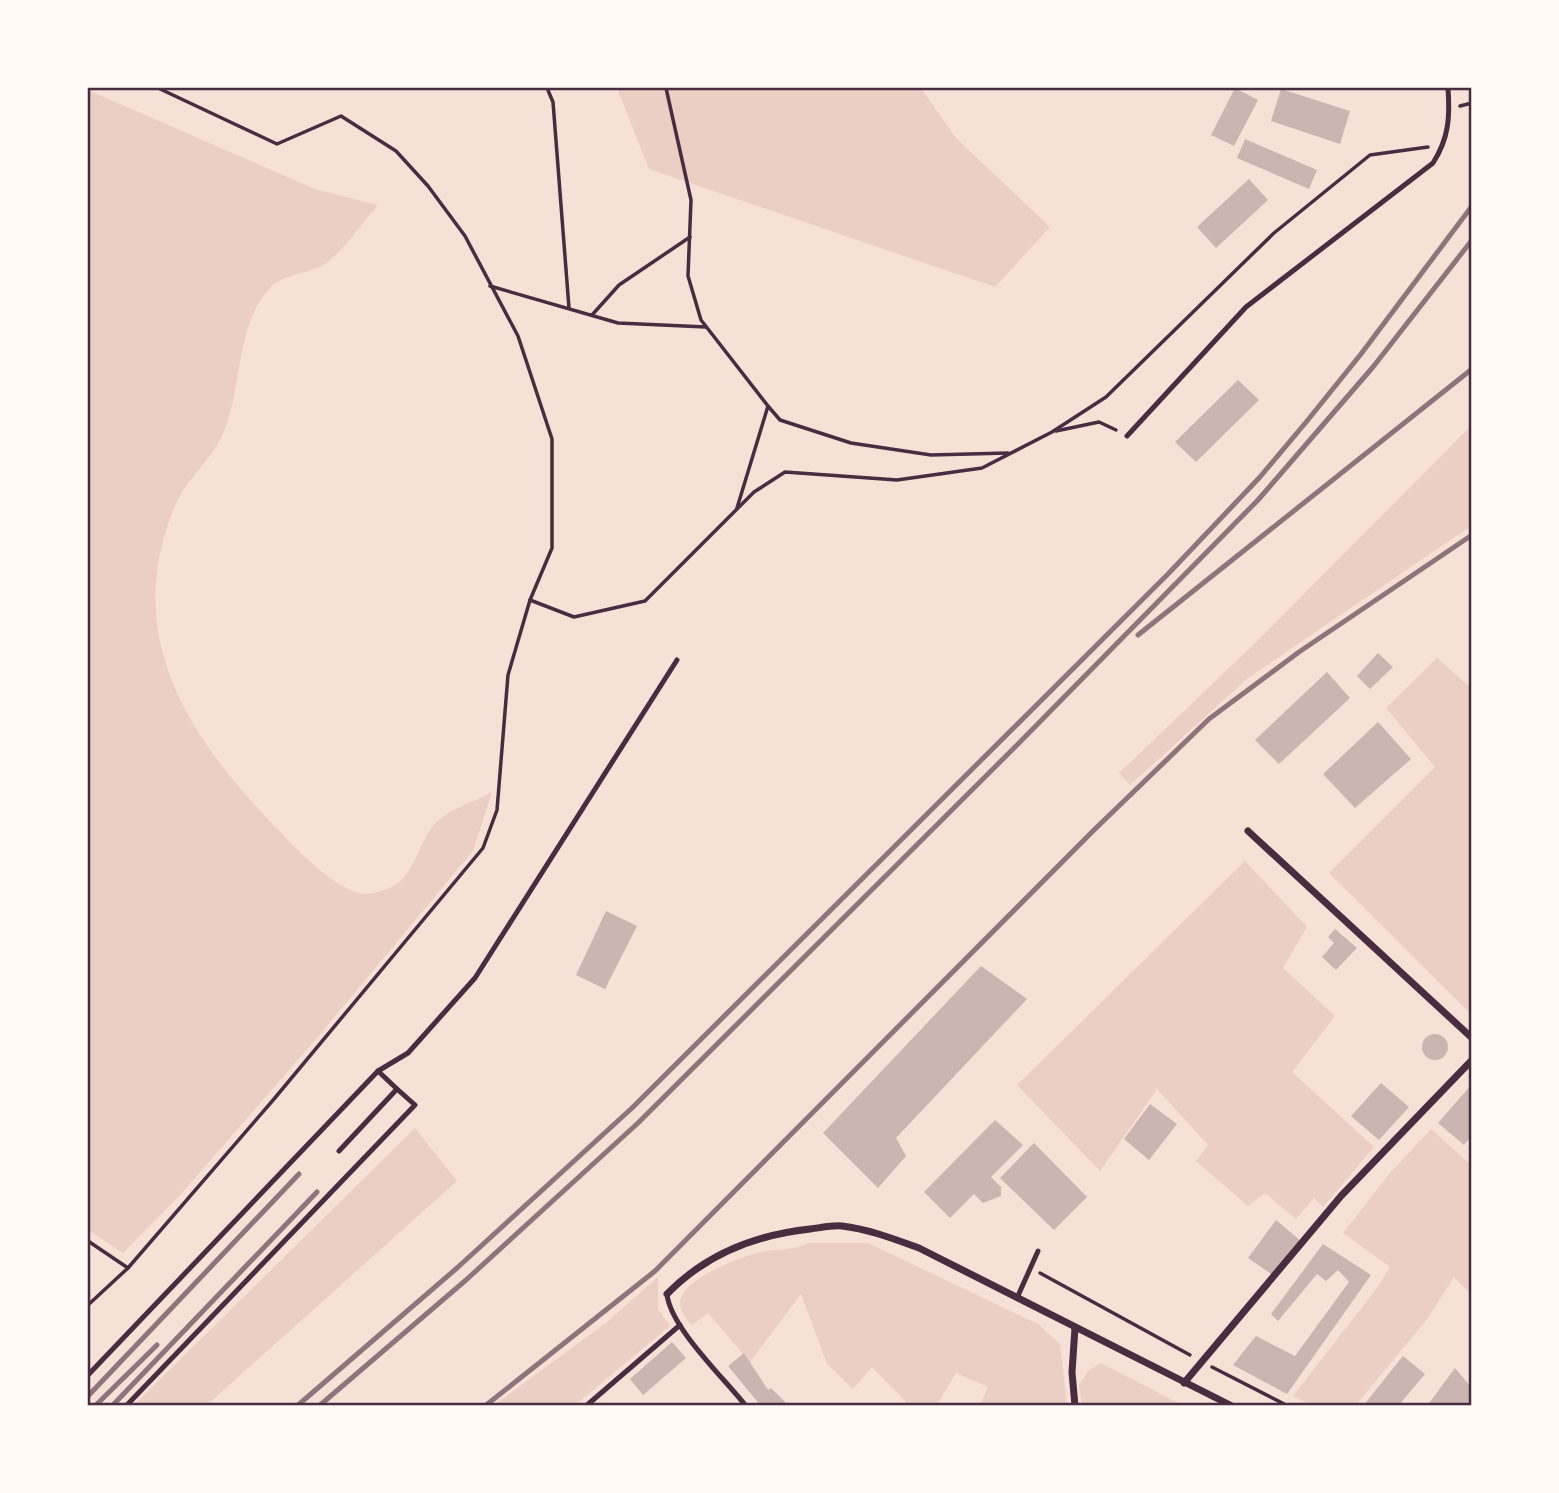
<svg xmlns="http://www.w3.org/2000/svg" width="1559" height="1493" font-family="Rubik,sans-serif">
  <rect width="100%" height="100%" fill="#f7e1d7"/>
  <g fill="#ebcfc5">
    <polygon points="617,88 921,88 956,138 1050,227 995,287 649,169"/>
    <path d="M 88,90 L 315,189 L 378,205 C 362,223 347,246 329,261 C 314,274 286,272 271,287 C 236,321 242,390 224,431 C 213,459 186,479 175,506 C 123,630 182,728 267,818 C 288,840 335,893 366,894 C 372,894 381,891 387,889 C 411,882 418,848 430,830 C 442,811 472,803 492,792 L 473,851 L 322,1032 L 182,1193 L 123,1253 L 88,1230 Z"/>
    <polygon points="1471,426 1471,526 1248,678 1130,785 1119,773 1250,648"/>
    <polygon points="1437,658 1471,688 1471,1014 1329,873 1435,767 1386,708"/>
    <polygon points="1245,861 1307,927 1283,968 1335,1016 1292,1072 1374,1147 1323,1207 1314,1198 1296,1219 1265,1193 1248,1206 1196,1161 1208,1145 1157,1089 1100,1171 1017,1085"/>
    <polygon points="415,1128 457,1181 207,1405 134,1405"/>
    <polygon points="1431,1129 1471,1165 1471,1294 1454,1277 1428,1318 1356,1405 1310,1405 1293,1396 1377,1288 1390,1267 1343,1233 1390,1173"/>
    <path d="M 808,1243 L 868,1243 L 1038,1324 L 1060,1344 L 1067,1405 L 980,1405 L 988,1387 L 956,1373 L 937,1405 L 909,1405 L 872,1367 L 853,1389 L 827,1364 L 801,1294 L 750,1362 L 708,1313 L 692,1325 C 686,1319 680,1311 680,1302 C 682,1279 742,1256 761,1252 C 778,1248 792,1251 808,1243 Z"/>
    <polygon points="658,1277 658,1309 670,1326 575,1405 494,1405 607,1322"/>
    <polygon points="1101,1363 1182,1405 1082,1405 1079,1385 1088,1371"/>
  </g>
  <g fill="#ccb4b1">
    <polygon points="1235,88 1258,100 1234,146 1211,135"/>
    <polygon points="1281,89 1350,111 1340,144 1271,121"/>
    <polygon points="1245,139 1317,170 1309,189 1237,158"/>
    <polygon points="1249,179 1268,200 1216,248 1197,227"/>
    <polygon points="1238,380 1259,400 1196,462 1175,442"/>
    <polygon points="1378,653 1393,667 1370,689 1357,676"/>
    <polygon points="1327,672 1350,698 1279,764 1255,740"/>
    <polygon points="1378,722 1411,759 1355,808 1323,774"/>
    <polygon points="606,911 637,926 605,989 576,975"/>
    <polygon points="1335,929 1357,948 1336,970 1322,957 1334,943 1328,937"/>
    <polygon points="981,966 1027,999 896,1138 906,1156 878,1188 823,1133"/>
    <circle cx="1435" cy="1047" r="13"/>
    <polygon points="1381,1083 1409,1107 1379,1140 1351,1116"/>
    <polygon points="1471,1085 1471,1137 1464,1145 1438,1123"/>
    <polygon points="1150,1104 1177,1124 1149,1160 1124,1139"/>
    <polygon points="995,1120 1023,1145 991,1177 1001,1187 1001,1196 983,1203 974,1194 950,1218 924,1192"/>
    <polygon points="1034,1143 1087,1197 1054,1230 1000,1178"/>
    <polygon points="1276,1220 1302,1242 1274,1276 1248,1258"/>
    <polygon points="1323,1244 1371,1275 1287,1394 1233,1365 1256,1336 1295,1356 1349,1282 1338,1270 1326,1281 1317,1274 1278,1321 1271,1314"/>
    <polygon points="672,1342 686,1358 643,1395 630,1379"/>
    <polygon points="744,1353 768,1390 771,1388 789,1406 761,1406 728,1366"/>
    <polygon points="1403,1356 1425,1374 1398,1406 1363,1406"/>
    <polygon points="1455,1368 1471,1387 1471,1406 1427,1406"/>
  </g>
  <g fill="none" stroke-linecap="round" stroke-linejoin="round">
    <g stroke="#4a2c40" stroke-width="3.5">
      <polyline points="158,88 277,144 341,116 396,151 428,186 465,236 518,336 552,439 552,548 530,600"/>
      <polyline points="547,88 553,102 569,308"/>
      <polyline points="666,88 691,200 688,276 701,320 768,406 737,508"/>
      <polyline points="1460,106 1472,103"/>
      <polyline points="490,286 618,323 706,327"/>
      <polyline points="592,315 619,285 690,237"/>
      <polyline points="768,406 780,420 851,443 931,455 1008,453"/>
      <polyline points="1056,431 1099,422 1116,430"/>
      <polyline points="88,1241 128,1268 274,1099 483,848 497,810 508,675 530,600 574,617 645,601 754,492 785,472 897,480 982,468 1052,432 1106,397 1274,233 1370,155 1428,147"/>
      <polyline points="1040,1273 1190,1355"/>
      <polyline points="88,1305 128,1268"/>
      <polyline points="1212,1367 1288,1406"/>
    </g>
    <g stroke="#4a2c40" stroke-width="5">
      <path d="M 1127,436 L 1246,307 L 1433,163 C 1449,138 1450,117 1448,88"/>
      <polyline points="378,1071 408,1053 475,978 677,660"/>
      <path d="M 667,1294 C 670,1327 724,1378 746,1406"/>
      <polyline points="1017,1298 1038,1251"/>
      <polyline points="88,1375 378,1071 397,1089 339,1151"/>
      <polyline points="126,1406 415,1105 397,1089"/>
      <polyline points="586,1406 680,1325"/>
    </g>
    <g stroke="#4a2c40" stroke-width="7">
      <polyline points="1248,831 1472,1038"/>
      <path d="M 667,1294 C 706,1254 755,1235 810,1229 C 820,1228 831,1225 842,1226 C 868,1229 894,1239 919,1248 L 1232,1406"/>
      <polyline points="1184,1383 1341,1196 1472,1060"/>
      <polyline points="1075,1406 1072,1372 1075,1328"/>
    </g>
    <g stroke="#8f747c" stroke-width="5">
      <polyline points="1138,635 1472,369"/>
      <polyline points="88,1396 299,1174"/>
      <polyline points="95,1406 157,1345"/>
      <polyline points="112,1406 317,1192"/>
      <polyline points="297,1406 457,1268 632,1108 1168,574 1260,477 1307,421 1361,354 1472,206"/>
      <polyline points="319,1406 466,1280 638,1123 1018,744 1258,500 1373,367 1472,240"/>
      <polyline points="485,1406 655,1271 1094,830 1209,719 1299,652 1472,535"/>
    </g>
  </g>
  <rect width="1559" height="1493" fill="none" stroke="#fffaf5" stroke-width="178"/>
  <rect x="89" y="89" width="1381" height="1315" fill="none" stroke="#4a2c40" stroke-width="2.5"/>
</svg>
